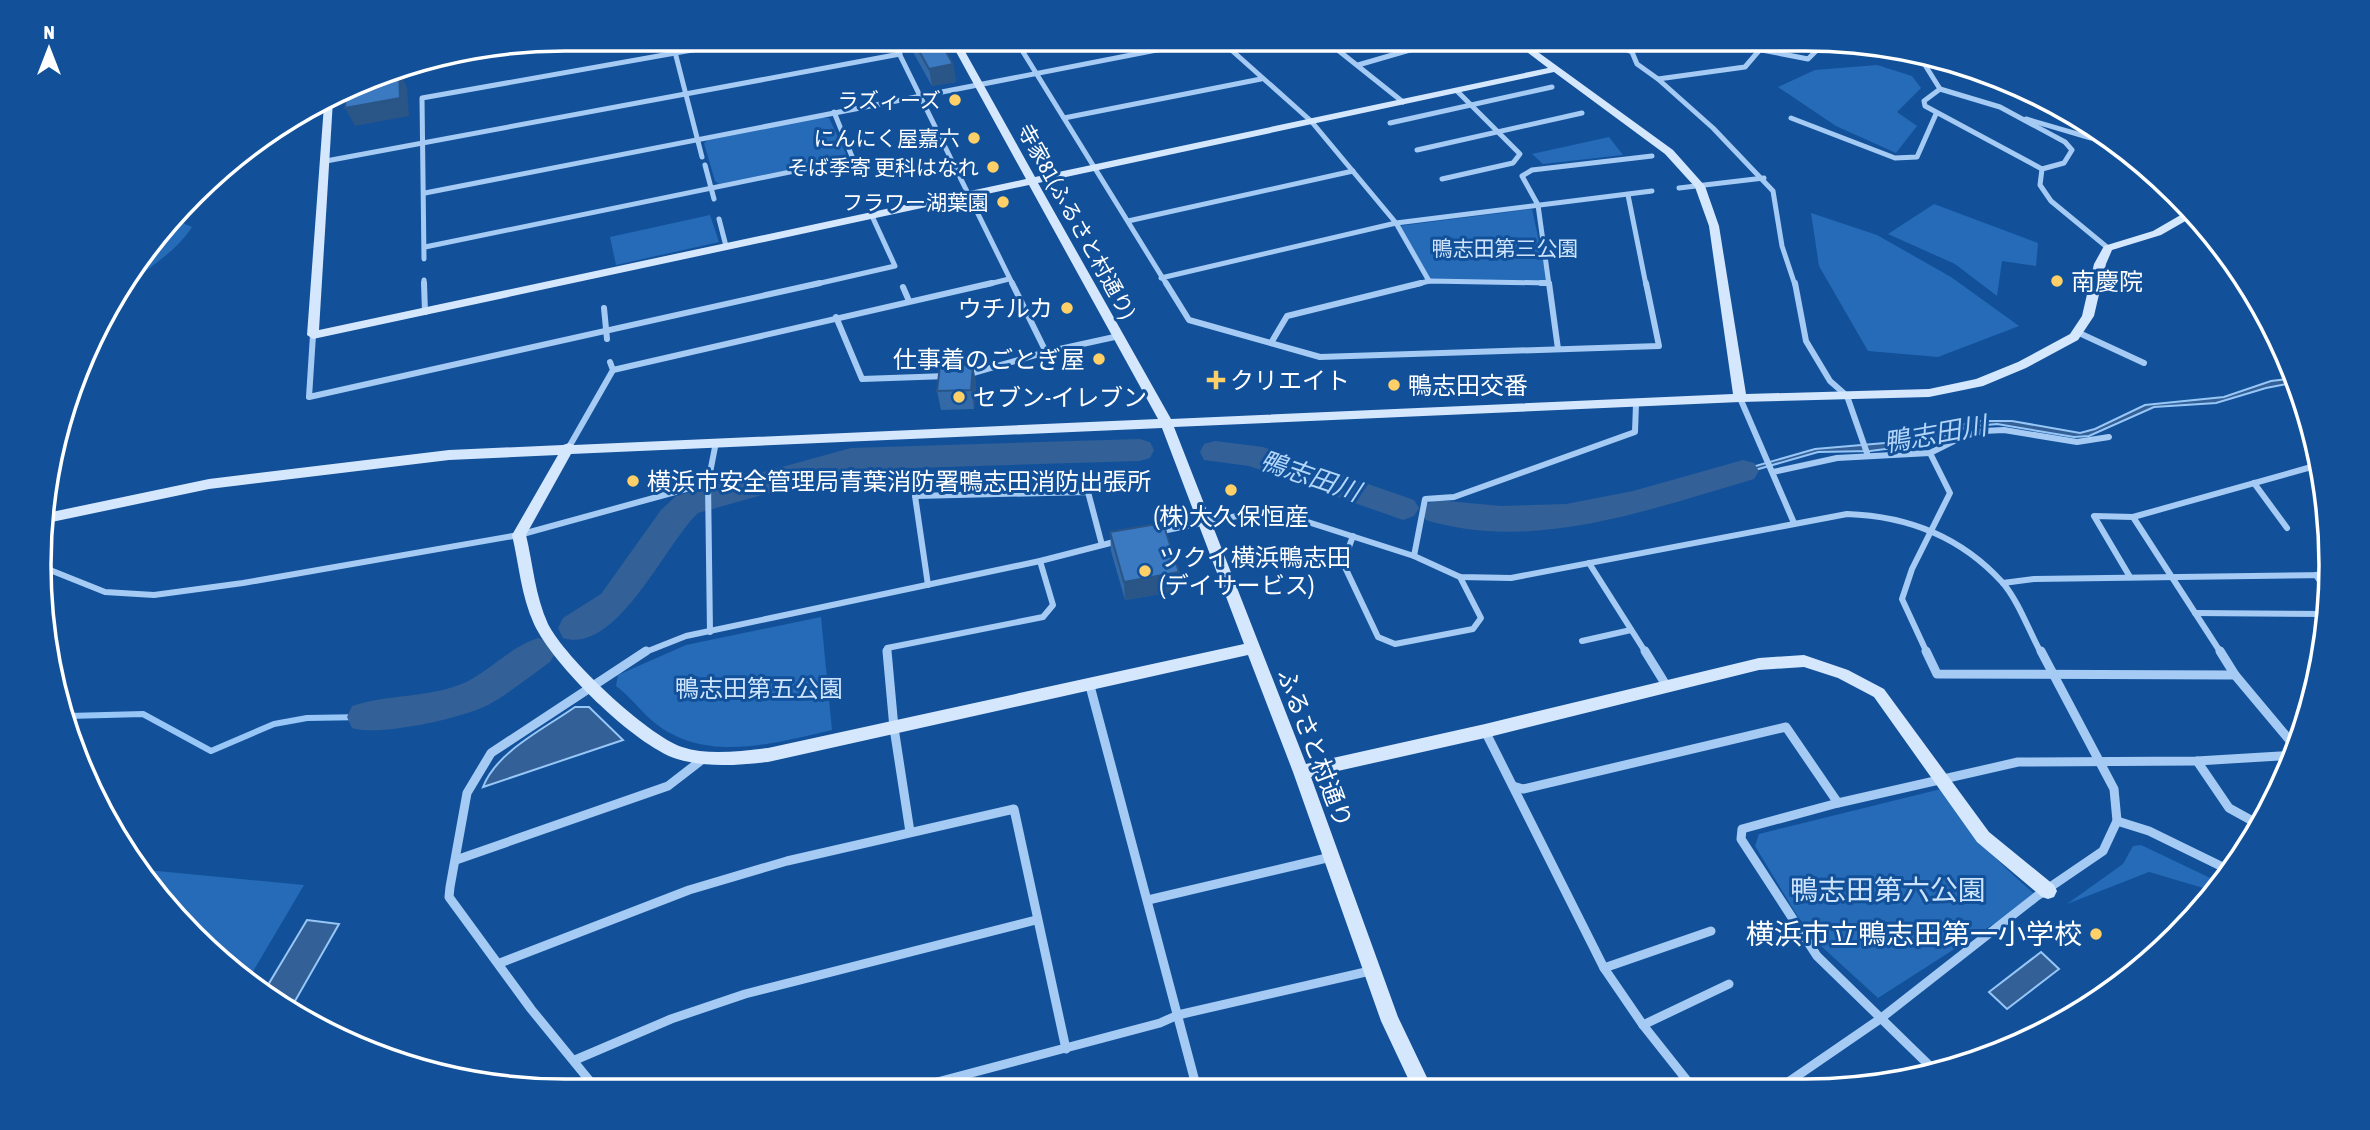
<svg xmlns="http://www.w3.org/2000/svg" width="2370" height="1130" font-family="'Asap Condensed','Noto Sans JP',sans-serif">
  <rect width="100%" height="100%" fill="#12519a"/>
  <g fill="#256bb8">
    <polygon points="1877,65 1912,76 1921,88 1897,112 1917,126 1896,153 1836,126 1778,87 1815,70"/>
    <polygon points="819,118 829,118 846,154 841,159 719,184 715,181 704,143 708,140"/>
    <polygon points="1609,137 1623,155 1543,164 1532,154"/>
    <polygon points="1934,204 2038,243 2036,266 2002,261 1997,296 1955,264 1888,234"/>
    <polygon points="1532,209 1548,283 1429,281 1399,226"/>
    <polygon points="1811,213 1877,235 1951,277 2019,326 1938,357 1868,351 1819,266"/>
    <polygon points="710,215 719,242 616,265 610,237"/>
    <path d="M 176,220 L 192,227 C 173,257 137,273 113,299 L 127,273 Z"/>
    <path d="M 821,617 L 832,730 C 775,743 706,764 655,723 C 641,712 631,697 616,686 L 618,675 L 686,645 Z"/>
    <path d="M 1941,789 C 1970,833 1997,862 2037,896 L 1878,998 L 1809,935 L 1755,846 L 1759,834 Z"/>
    <polygon points="2141,845 2223,884 2217,892 2149,872 2067,904 2123,864 2133,846"/>
    <path d="M 137,869 L 304,885 L 248,980 C 206,953 164,912 137,869 Z"/>
  </g>
  <g fill="#336096" stroke="#97c6f7" stroke-width="2">
    <polygon points="2296,378 2297,382 2266,388 2216,403 2154,407 2089,436 2074,437 1997,424 1967,427 1925,444 1870,451 1818,452 1703,485 1700,482 1815,449 1920,440 1973,421 2012,421 2080,433 2095,429 2145,405 2224,397 2271,381"/>
    <path d="M 575,707 L 589,707 L 623,740 L 483,787 C 497,751 544,729 575,707 Z"/>
    <polygon points="307,920 339,924 295,1001 280,999 265,990"/>
    <polygon points="2041,952 2059,969 2007,1009 1989,992"/>
  </g>
  <g fill="none" stroke-linecap="round" stroke-linejoin="round">
    <polyline stroke="#97c6f7" stroke-width="6" points="68,716 143,714 211,751 274,724 307,718 365,717"/>
    <g fill="#336096" fill-rule="evenodd">
      <path d="M 1139,439 L 1150,442 L 1154,450 L 1150,458 L 1139,461 L 851,470 L 698,513 C 665,544 617,655 563,638 L 558,628 L 563,618 L 601,594 L 661,510 L 676,496 L 851,448 Z"/>
      <polygon points="1215,441 1263,447 1414,500 1419,508 1414,516 1403,520 1249,466 1204,460 1200,452 1204,444"/>
      <path d="M 1743,460 L 1754,463 L 1759,471 L 1754,479 C 1651,509 1533,553 1426,520 L 1421,512 L 1426,504 L 1437,500 L 1501,506 L 1566,504 L 1633,491 Z"/>
      <path d="M 538,638 L 550,642 L 556,652 L 550,662 C 530,676 510,693 488,705 C 463,718 378,737 352,728 L 347,717 L 352,706 C 388,694 429,698 464,683 C 490,671 510,647 538,638 Z"/>
    </g>
    <g stroke="#a5cbf4" stroke-width="5">
      <polyline points="892,39 1013,285"/>
      <polyline points="1015,39 1167,285"/>
      <polyline points="1219,39 1311,121 1396,223 1429,281"/>
      <polyline points="1324,39 1403,102"/>
      <polyline points="1601,39 1632,52 1637,64 1658,79 1745,67 1769,39"/>
      <polyline points="1903,48 1925,65 1940,89 1924,101 1925,106 2042,169 2040,185 2051,201 2108,248"/>
      <polyline points="1762,50 1808,59 1817,50 1849,43"/>
      <polyline points="675,52 702,157"/>
      <polyline points="1358,65 1427,45 1418,39"/>
      <polyline points="1658,79 1713,128 1773,191 1782,246 1795,285"/>
      <polyline points="1940,89 2000,107 2065,142 2072,150 2064,163 2042,169"/>
      <polyline points="1064,118 1261,79"/>
      <polyline points="1791,118 1895,158 1917,157 1936,114"/>
      <polyline points="2026,119 2091,138 2097,135 2069,120 2058,108"/>
      <polyline points="1390,123 1552,87"/>
      <polyline points="1417,150 1582,113"/>
      <polyline points="326,161 900,54"/>
      <polyline points="705,165 714,199"/>
      <polyline points="1442,179 1513,163 1520,154 1457,91"/>
      <polyline points="1679,188 1764,178"/>
      <polyline points="425,193 1213,39"/>
      <polyline points="1628,195 1646,285"/>
      <polyline points="719,219 726,246"/>
      <polyline points="1128,221 1353,171"/>
      <polyline points="425,247 853,159 834,112"/>
      <polyline points="424,259 422,98 754,39"/>
      <polyline points="1161,278 1396,223 1652,191"/>
      <polyline points="424,280 424,285"/>
      <polyline points="812,285 895,266 872,216"/>
      <polyline points="985,285 1009,279"/>
      <polyline points="1414,285 1429,281 1548,283"/>
      <polyline points="1549,285 1538,205 1522,176 1532,170 1652,156"/>
    </g>
    <g stroke="#a5cbf4" stroke-width="6">
      <polyline points="424,283 425,312"/>
      <polyline points="1166,283 1189,320 1320,357 1659,346 1646,283"/>
      <polyline points="1541,283 1548,283"/>
      <polyline points="1549,283 1558,349"/>
      <polyline points="1795,283 1806,341 1830,381 1847,396 1868,456"/>
      <polyline points="903,287 909,301"/>
      <polyline points="604,308 607,339"/>
      <polyline points="836,317 862,379 947,376"/>
      <polyline points="2077,332 2144,363"/>
      <polyline points="313,335 309,397 820,283"/>
      <polyline points="1271,343 1287,316 1421,283"/>
      <polyline points="1046,352 1119,336"/>
      <polyline points="613,370 992,283"/>
      <polyline points="966,375 1046,352 1012,283"/>
      <polyline points="1740,398 1794,523"/>
      <polyline points="569,447 613,370 610,362"/>
      <polyline points="1773,472 1837,458 1930,453 1964,436 1983,431 2004,430 2077,442 2109,437"/>
      <polyline points="2254,483 2287,528"/>
      <path d="M 1157,532 L 1237,516 L 1286,515 L 1414,556 L 1460,577 L 1511,578 L 1847,514 C 1907,516 1960,536 2002,582 C 2018,600 2029,631 2041,653"/>
      <polyline points="1353,536 1343,563 1378,637 1395,644 1473,629 1481,618 1460,577"/>
      <polyline points="1414,556 1425,499 1454,497 1635,432 1636,404"/>
      <polyline points="1589,563 1646,653"/>
      <polyline points="45,568 105,592 154,595 243,583 519,535 708,483"/>
      <polyline points="2316,575 2329,594"/>
      <polyline points="2130,577 2094,516 2133,517"/>
      <polyline points="2003,583 2034,579 2331,575"/>
      <polyline points="928,585 915,496 1088,492 1102,545"/>
      <polyline points="2195,613 2327,614"/>
      <polyline points="710,632 708,483 716,442"/>
      <polyline points="1582,641 1631,630"/>
      <polyline points="643,653 686,636 1040,561 1118,541"/>
      <polyline points="887,653 887,648 1043,617 1053,605 1040,561"/>
      <polyline points="1927,653 1902,599 1912,569 1950,493 1930,453"/>
      <polyline points="2221,653 2133,517 2322,464"/>
    </g>
    <g stroke="#a5cbf4" stroke-width="9">
      <polyline points="887,651 894,728 910,832"/>
      <polyline points="1645,651 1666,685"/>
      <polyline points="1926,651 1937,674 2235,675"/>
      <polyline points="2220,651 2235,675 2297,749"/>
      <polyline points="1090,686 1197,1089"/>
      <polyline points="1485,731 1604,968 1643,1025 1693,1088"/>
      <polyline points="2197,761 2229,808 2258,824"/>
      <polyline points="1513,786 1523,789 1786,727 1838,803"/>
      <polyline points="2117,821 2149,831 2231,871"/>
      <polyline points="456,860 668,786 703,759"/>
      <polyline points="1148,900 1331,857"/>
      <polyline points="500,963 689,890 787,861 1014,809 1066,1049"/>
      <polyline points="1604,968 1711,931"/>
      <polyline points="1643,1025 1729,984"/>
      <polyline points="575,1060 671,1019 745,994 1036,920"/>
      <polyline points="1935,1071 1817,956 1741,839 1742,829 1838,803 2018,762 2197,761 2295,755"/>
      <polyline points="1781,1087 1880,1019 2037,896 2103,851 2117,821 2114,789 2041,651"/>
      <polyline points="907,1090 1160,1023 1178,1015 1370,971"/>
      <polyline points="598,1091 531,1009 449,897 450,887 467,793 491,753 646,651"/>
    </g>
    <path fill="#d5e7fd" fill-rule="evenodd" d="M 949,39 L 958,39 L 1035,177 L 1548,68 L 1510,39 L 1520,39 L 1673,150 L 1705,186 L 1719,226 L 1746,394 L 1929,389 L 1976,379 L 2018,362 L 2070,334 L 2082,316 L 2094,264 L 2104,246 L 2153,231 L 2191,209 L 2196,215 L 2161,235 L 2112,250 L 2106,264 L 2094,316 L 2078,340 L 2026,368 L 1983,386 L 1929,397 L 1740,402 L 1174,427 L 1306,764 L 1485,724 L 1759,658 L 1804,655 L 1848,670 L 1884,689 L 1989,832 L 2054,885 L 2057,891 L 2054,897 L 2048,899 L 2042,897 L 1977,842 L 1874,697 L 1838,678 L 1804,667 L 1759,670 L 1485,738 L 1311,777 L 1398,1017 L 1432,1088 L 1413,1089 L 1381,1021 L 1293,772 L 1248,655 L 768,762 C 738,765 707,768 677,759 C 634,745 553,665 534,624 C 521,596 519,564 512,535 L 558,455 L 449,460 L 209,489 L 47,523 L 47,513 L 209,479 L 449,450 L 563,445 L 569,443 L 574,445 L 1158,419 L 1029,185 L 313,339 L 307,335 L 324,105 L 333,100 L 319,330 L 1026,179 ZM 1554,72 L 1665,154 L 1695,187 L 1709,226 L 1733,394 L 1171,419 L 1038,183 ZM 1162,428 L 1244,644 L 768,748 C 740,751 709,756 682,747 C 647,735 565,658 548,624 C 535,596 533,564 526,535 L 571,454 Z"/>
  </g>
  <g fill="#3369a6">
    <polygon points="908,38 938,38 953,64 956,82 932,86 909,45"/>
    <polygon points="973,365 976,384 974,409 941,410 937,391"/>
    <polygon points="1110,532 1179,572 1179,591 1125,600 1111,551"/>
  </g>
  <g fill="#295587">
    <polygon points="953,64 956,82 932,86 929,69"/>
    <polygon points="399,70 407,88 409,116 355,126 345,108"/>
    <polygon points="973,365 976,384 974,409 971,390"/>
    <polygon points="1179,572 1179,591 1125,600 1124,582"/>
  </g>
  <g fill="#3b7ac1" stroke="#295587" stroke-width="2">
    <polygon points="912,38 938,38 953,64 929,69"/>
    <polygon points="399,70 400,98 345,108 346,93 385,72"/>
    <polygon points="973,365 971,390 937,391 940,366"/>
    <polygon points="1163,523 1179,572 1124,582 1110,532"/>
  </g>
  <g fill="#ffd068" stroke="#12519a" stroke-width="2.5">
    <circle cx="955" cy="100" r="7"/>
    <circle cx="974" cy="138" r="7"/>
    <circle cx="993" cy="167" r="7"/>
    <circle cx="1003" cy="202" r="7"/>
    <circle cx="2057" cy="281" r="7"/>
    <circle cx="1067" cy="308" r="7"/>
    <circle cx="1099" cy="359" r="7"/>
    <path d="M1212.5 369.5h7v7h7v7h-7v7h-7v-7h-7v-7h7z"/>
    <circle cx="1394" cy="385" r="7"/>
    <circle cx="959" cy="397" r="7"/>
    <circle cx="633" cy="481" r="7"/>
    <circle cx="1231" cy="490" r="7"/>
    <circle cx="1145" cy="571" r="7"/>
    <circle cx="2096" cy="934" r="7"/>
  </g>
  <g text-anchor="middle" dominant-baseline="central" stroke-width="6" stroke-linejoin="round" paint-order="stroke">
    <g font-size="21" fill="#fff" stroke="#12519a" text-anchor="end">
      <text x="941" y="100">ラズィーズ</text>
      <text x="960" y="138">にんにく屋嘉六</text>
      <text x="979" y="167">そば季寄 更科はなれ</text>
      <text x="989" y="202">フラワー湖葉園</text>
    </g>
    <g font-size="21" fill="#fff" stroke="#12519a">
      <text transform="translate(1077 221) rotate(61)">寺家81(ふるさと村通り)</text>
    </g>
    <g font-size="21" fill="#cee4fd" stroke="#12519a">
      <text x="1505" y="248">鴨志田第三公園</text>
    </g>
    <g font-size="24" fill="#fff" stroke="#12519a" text-anchor="start">
      <text x="2071" y="281">南慶院</text>
      <text x="1053" y="308" text-anchor="end">ウチルカ</text>
      <text x="1085" y="359" text-anchor="end">仕事着のごとぎ屋</text>
      <text x="1230" y="380">クリエイト</text>
      <text x="1408" y="385">鴨志田交番</text>
      <text x="973" y="397">セブン-イレブン</text>
      <text x="647" y="481">横浜市安全管理局青葉消防署鴨志田消防出張所</text>
      <text x="1231" y="516" text-anchor="middle">(株)大久保恒産</text>
      <text x="1159" y="557">ツクイ横浜鴨志田<tspan x="1159" dy="28">(デイサービス)</tspan></text>
    </g>
    <g font-size="24" fill="#cee4fd" stroke="#12519a">
      <text x="759" y="688">鴨志田第五公園</text>
    </g>
    <g font-size="24" fill="#fff" stroke="#12519a">
      <text transform="translate(1315 748) rotate(69)">ふるさと村通り</text>
    </g>
    <g font-size="26" font-style="italic" fill="#b2d5fa" stroke="#12519a">
      <text transform="translate(1935 434) rotate(-10)">鴨志田川</text>
      <text transform="translate(1310 476) rotate(19)">鴨志田川</text>
    </g>
    <g font-size="28" fill="#cee4fd" stroke="#12519a">
      <text x="1888" y="890">鴨志田第六公園</text>
    </g>
    <g font-size="28" fill="#fff" stroke="#12519a" text-anchor="end">
      <text x="2082" y="934">横浜市立鴨志田第一小学校</text>
    </g>
  </g>
  <path d="M0 0H2370V1130H0ZM565 51H1805A514 514 0 0 1 2319 565V565A514 514 0 0 1 1805 1079H565A514 514 0 0 1 51 565V565A514 514 0 0 1 565 51Z" fill="#12519a" fill-rule="evenodd"/>
  <path fill="none" stroke="#fff" stroke-width="3.5" d="M565 51H1805A514 514 0 0 1 2319 565V565A514 514 0 0 1 1805 1079H565A514 514 0 0 1 51 565V565A514 514 0 0 1 565 51Z"/>
  <g transform="translate(49 49)" stroke="#12519a" stroke-width="5" paint-order="stroke">
  <path d="M0-5L12 26L0 18L-12 26Z" fill="#ffffff"/>
  <text y="-10" font-size="19" font-weight="bold" text-anchor="middle" fill="#ffffff">N</text>
  </g>
</svg>
